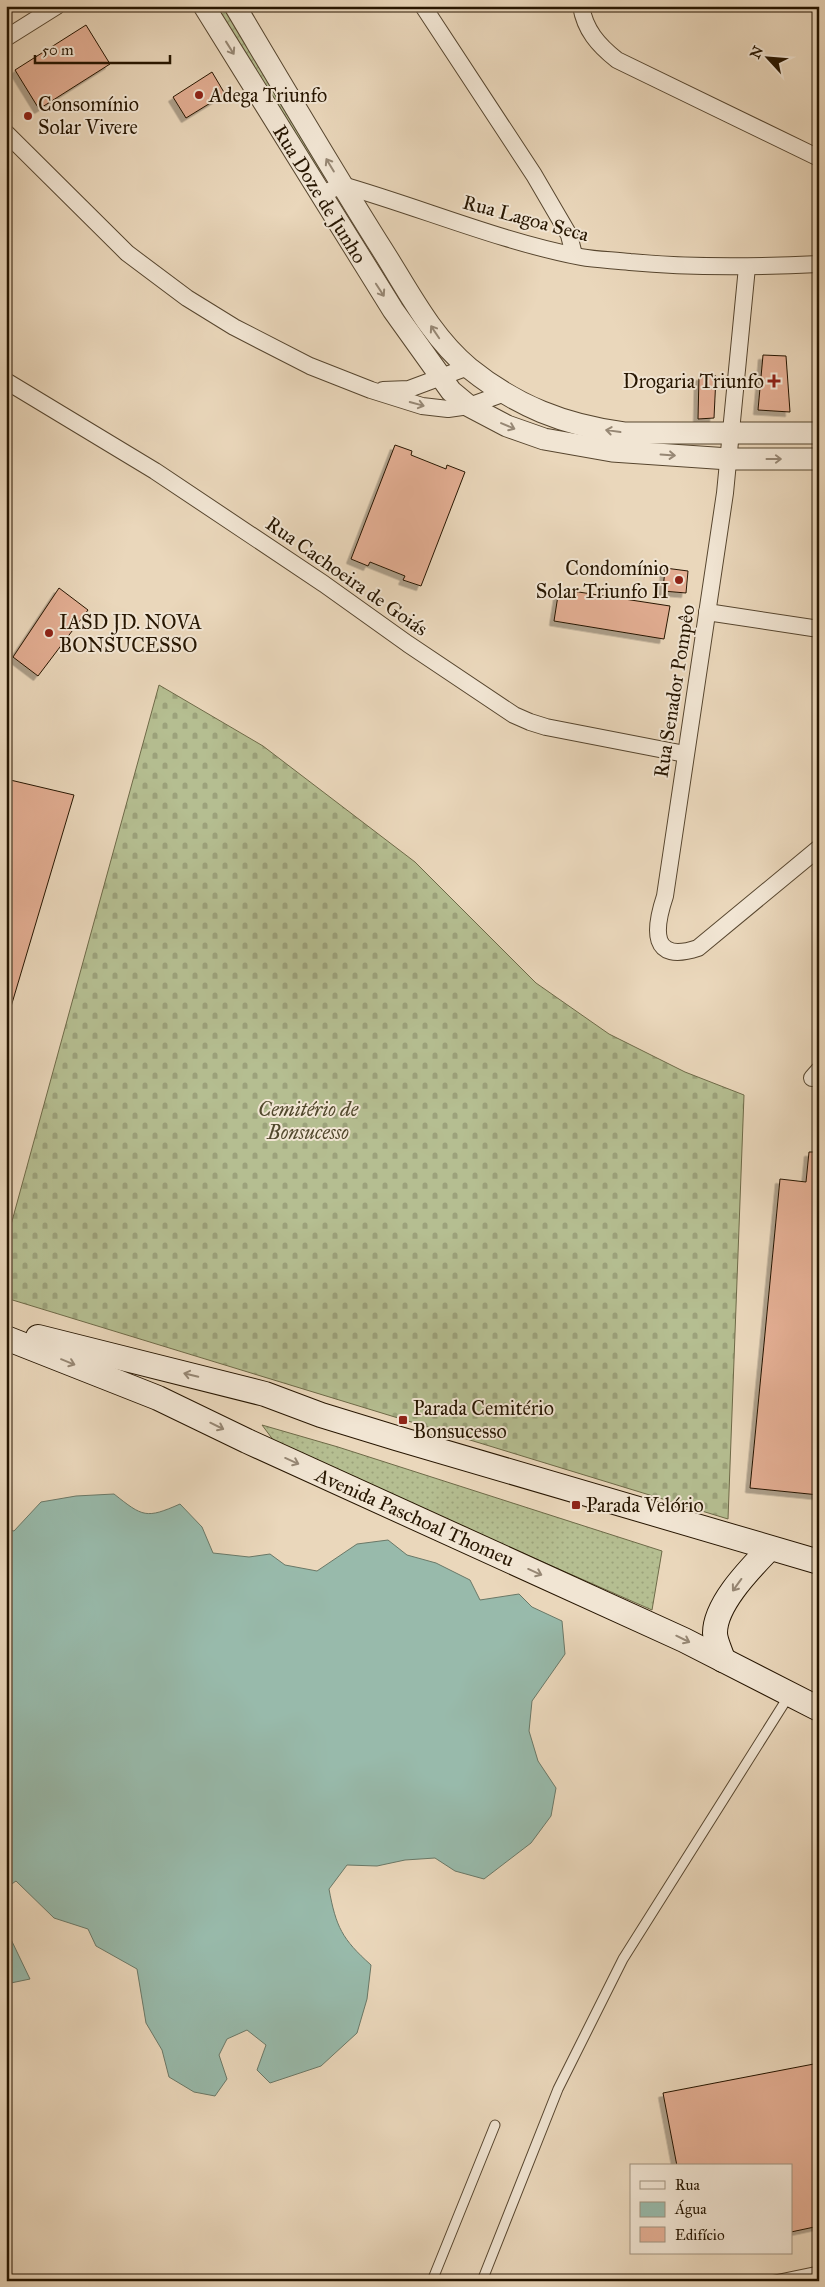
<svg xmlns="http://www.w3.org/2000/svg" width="825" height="2287" font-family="'IM FELL Great Primer',serif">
  <defs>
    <pattern id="grass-dots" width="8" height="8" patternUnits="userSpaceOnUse" patternTransform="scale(1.25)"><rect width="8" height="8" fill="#b5be91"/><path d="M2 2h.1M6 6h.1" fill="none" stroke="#9ca27b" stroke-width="1.8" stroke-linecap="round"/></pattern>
    <pattern id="cemetery-stones" width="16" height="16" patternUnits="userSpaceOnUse" patternTransform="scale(1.25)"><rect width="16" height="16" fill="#b5be91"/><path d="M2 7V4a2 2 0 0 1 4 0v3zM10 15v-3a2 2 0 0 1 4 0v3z" fill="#9ca27b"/></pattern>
    <pattern id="garden-furrows" width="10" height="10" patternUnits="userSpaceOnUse" patternTransform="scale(1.25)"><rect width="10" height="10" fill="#b5be91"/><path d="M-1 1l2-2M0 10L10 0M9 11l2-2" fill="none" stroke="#9ca27b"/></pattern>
    <filter id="shadow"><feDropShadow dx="-4.5" dy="4.5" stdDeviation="0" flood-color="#0004"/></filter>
  </defs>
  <rect width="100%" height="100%" fill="#ead7bb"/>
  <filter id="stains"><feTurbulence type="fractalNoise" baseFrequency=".004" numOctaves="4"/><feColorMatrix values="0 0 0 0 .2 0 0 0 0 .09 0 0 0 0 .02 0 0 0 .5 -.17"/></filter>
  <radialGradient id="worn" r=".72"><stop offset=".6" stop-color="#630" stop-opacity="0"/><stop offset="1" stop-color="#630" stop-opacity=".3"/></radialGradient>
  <polygon fill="url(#grass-dots)" stroke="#6e6a48" points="262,1425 338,1447 662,1551 652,1610 277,1445"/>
  <polygon fill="url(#cemetery-stones)" stroke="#6e6a48" points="159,685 263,746 415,862 536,983 609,1034 685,1072 744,1095 728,1519 6,1298 6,1243"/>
  <polygon fill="url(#garden-furrows)" stroke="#6e6a48" points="216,6 223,6 326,176 321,179"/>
  <g fill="#98baab" stroke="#6a7867">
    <path d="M 114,1494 C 143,1517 146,1519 180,1504 L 202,1527 L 213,1553 L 249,1557 L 270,1554 L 285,1565 L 317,1571 L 357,1544 L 388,1540 L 407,1555 L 436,1563 L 470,1580 L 480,1600 L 519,1594 L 532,1607 L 562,1621 L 565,1654 L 532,1701 L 529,1731 L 538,1761 L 556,1788 L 551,1816 L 531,1843 L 484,1879 L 455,1871 L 435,1858 L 405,1860 L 377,1866 L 347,1865 L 329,1889 C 336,1927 342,1939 371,1965 L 367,1999 L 357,2033 L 321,2066 L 270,2083 L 257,2070 L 266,2045 L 247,2030 L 227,2039 L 219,2055 L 227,2079 L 215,2096 L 194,2092 L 169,2077 L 162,2050 L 146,2023 L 137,1969 L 96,1946 L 88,1929 L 54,1918 L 16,1881 L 6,1888 L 6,1529 L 14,1531 L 41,1502 L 76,1496 Z"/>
    <polygon points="6,1929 30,1979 6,1984"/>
  </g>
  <g fill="#e3ae93" stroke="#261500" filter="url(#shadow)">
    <polygon points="86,25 110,64 39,109 15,70"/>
    <polygon points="212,72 225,94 186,118 173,97"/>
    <polygon points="763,355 786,356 790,412 758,410"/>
    <polygon points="699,376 716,376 714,418 698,419"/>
    <polygon points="395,445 412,451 411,455 446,469 447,465 465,472 421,586 403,580 405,576 370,562 368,566 351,559"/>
    <polygon points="665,568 688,571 686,593 663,591"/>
    <polygon points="59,588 88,610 38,676 13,657"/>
    <polygon points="559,589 670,606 664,639 554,621"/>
    <polygon points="6,779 74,795 10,1010 6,1010"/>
    <polygon points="809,1152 819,1152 819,1495 750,1488 780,1179 806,1182"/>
    <polygon points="819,2063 819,2226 791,2232 791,2166 677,2166 663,2093"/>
  </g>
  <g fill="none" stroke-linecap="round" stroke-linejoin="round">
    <g stroke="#57462f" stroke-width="11">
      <g id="service">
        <polyline points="432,2281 495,2125"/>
        <polyline points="482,2281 558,2089 623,1959 790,1694"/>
        <polyline points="771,2281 819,2271"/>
      </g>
    </g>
    <g stroke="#57462f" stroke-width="18">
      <g id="minor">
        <polyline points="423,6 534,175 569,235 574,255"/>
        <path d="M 581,6 C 585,30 598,45 617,60 L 819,158"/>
        <polyline points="6,38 57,6"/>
        <polyline points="6,133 127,253 187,298 234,327 310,366 371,390 422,406 448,409 469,406 505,393"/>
        <path d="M 320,195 L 342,185 C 422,208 499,241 581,257 C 597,260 614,260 630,262 C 693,268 756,267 819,264"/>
        <path d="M 747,267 L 725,493 L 665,896 C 654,929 650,964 698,948 L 819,848"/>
        <polyline points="6,381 155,471 324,584 408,644 514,715 530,722 546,727 685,754"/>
        <polyline points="383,390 409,389 468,367"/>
        <polyline points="707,612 819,629"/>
        <polyline points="812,1078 819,1070"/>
      </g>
    </g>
    <g stroke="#57462f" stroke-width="23">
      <g id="tertiary">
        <polyline points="204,6 393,310 451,391 469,406 507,426 544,439 612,451 729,459 819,459"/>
        <path d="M 235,6 C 282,85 329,165 378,243 C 406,286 429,335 469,368 C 516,406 564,425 624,433 L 819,433"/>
      </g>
    </g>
    <g stroke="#261500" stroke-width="26">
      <g id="secondary">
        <polyline points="38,1337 265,1394 321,1415 396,1438 819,1562"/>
        <polyline points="6,1338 158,1398 247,1441 684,1640 819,1709"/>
        <path d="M 723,1660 C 721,1652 715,1641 715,1633 C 715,1604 750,1569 769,1549"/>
      </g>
    </g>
    <use href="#service" stroke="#f1e5d3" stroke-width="9"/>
    <use href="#minor" stroke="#f1e5d3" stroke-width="16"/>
    <use href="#tertiary" stroke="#f1e5d3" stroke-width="21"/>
    <use href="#secondary" stroke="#f1e5d3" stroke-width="24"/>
  </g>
  <defs><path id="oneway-shaft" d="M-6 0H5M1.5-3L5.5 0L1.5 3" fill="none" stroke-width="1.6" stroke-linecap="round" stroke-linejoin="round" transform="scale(1.25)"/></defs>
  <g stroke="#968774">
    <use href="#oneway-shaft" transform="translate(230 48) rotate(58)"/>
    <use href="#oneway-shaft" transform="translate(330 165) rotate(-121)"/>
    <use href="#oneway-shaft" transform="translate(380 290) rotate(57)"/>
    <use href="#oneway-shaft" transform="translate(435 332) rotate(-124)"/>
    <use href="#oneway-shaft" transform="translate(417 404) rotate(15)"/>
    <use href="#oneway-shaft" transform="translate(508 426) rotate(23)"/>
    <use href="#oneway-shaft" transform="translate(613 431) rotate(-172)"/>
    <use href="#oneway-shaft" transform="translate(668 455) rotate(4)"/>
    <use href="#oneway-shaft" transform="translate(774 459)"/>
    <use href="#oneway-shaft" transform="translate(68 1362) rotate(22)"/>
    <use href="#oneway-shaft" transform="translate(191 1375) rotate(-166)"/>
    <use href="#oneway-shaft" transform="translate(217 1426) rotate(26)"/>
    <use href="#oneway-shaft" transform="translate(292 1461) rotate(24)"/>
    <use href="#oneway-shaft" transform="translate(535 1572) rotate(24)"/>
    <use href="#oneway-shaft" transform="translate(737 1585) rotate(126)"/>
    <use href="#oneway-shaft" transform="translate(683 1639) rotate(26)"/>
  </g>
  <g fill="#8f2418" stroke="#f1e5d3" stroke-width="2">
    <circle cx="199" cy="95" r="5"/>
    <circle cx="28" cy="116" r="5"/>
    <path d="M771.5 373.5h5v5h5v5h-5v5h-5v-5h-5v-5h5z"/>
    <circle cx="679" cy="580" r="5"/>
    <circle cx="49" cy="633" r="5"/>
    <rect x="398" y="1415" width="10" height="10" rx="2.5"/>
    <rect x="571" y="1500" width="10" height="10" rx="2.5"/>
  </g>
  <g text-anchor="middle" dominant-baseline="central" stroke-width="4" stroke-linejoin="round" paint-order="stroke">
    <g font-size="20" fill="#261500" stroke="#f1e5d3" text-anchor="start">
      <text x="209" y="95">Adega Triunfo</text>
      <text x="38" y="104">Consomínio<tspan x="38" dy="23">Solar Vivere</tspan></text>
      <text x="764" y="381" text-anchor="end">Drogaria Triunfo</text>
      <text x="669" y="568" text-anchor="end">Condomínio<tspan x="669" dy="23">Solar Triunfo II</tspan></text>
      <text x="59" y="622">IASD JD. NOVA<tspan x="59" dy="23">BONSUCESSO</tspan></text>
      <text x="413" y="1408">Parada Cemitério<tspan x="413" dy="23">Bonsucesso</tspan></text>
      <text x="586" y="1505">Parada Velório</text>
    </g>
    <g font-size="20" fill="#261500" stroke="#f1e5d3">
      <text transform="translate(320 194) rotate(58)">Rua Doze de Junho</text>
      <text transform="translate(526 218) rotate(15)">Rua Lagoa Seca</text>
      <text transform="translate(347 576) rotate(35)">Rua Cachoeira de Goiás</text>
      <text transform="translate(674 691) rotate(-81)">Rua Senador Pompêo</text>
      <text transform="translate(415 1517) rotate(24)">Avenida Paschoal Thomeu</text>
    </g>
    <g font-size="20" font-style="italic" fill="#51482c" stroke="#f1e5d3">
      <text x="308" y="1109">Cemitério de<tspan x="308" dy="23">Bonsucesso</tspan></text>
    </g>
  </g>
  <rect width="825" height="2287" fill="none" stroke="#ead7bb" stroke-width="25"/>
  <rect x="8" y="8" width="810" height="2272" fill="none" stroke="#261500" stroke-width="2.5"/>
  <rect x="12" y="12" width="800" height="2262" fill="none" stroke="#261500"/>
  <rect x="630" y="2164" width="162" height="90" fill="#f1e5d3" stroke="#a0927f"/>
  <rect x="640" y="2181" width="25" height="8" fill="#f1e5d3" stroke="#a0927f"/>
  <text x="675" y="2190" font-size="15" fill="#261500">Rua</text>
  <rect x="640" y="2202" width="25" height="15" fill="#98baab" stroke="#a0927f"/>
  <text x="675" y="2214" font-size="15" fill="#261500">Água</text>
  <rect x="640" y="2227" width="25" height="15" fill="#e3ae93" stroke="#a0927f"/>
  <text x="675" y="2240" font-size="15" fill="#261500">Edifício</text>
  <g transform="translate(768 58) rotate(296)" stroke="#f1e5d3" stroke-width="4" paint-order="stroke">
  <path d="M0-4L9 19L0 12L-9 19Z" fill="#261500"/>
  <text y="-8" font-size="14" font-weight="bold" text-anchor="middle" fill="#261500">N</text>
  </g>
  <path d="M35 55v8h135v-8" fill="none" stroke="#261500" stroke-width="2.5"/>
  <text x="42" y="55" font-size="15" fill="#261500" stroke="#f1e5d3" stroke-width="4" paint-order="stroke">50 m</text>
  <rect width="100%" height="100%" filter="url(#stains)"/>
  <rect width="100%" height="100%" fill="url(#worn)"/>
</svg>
